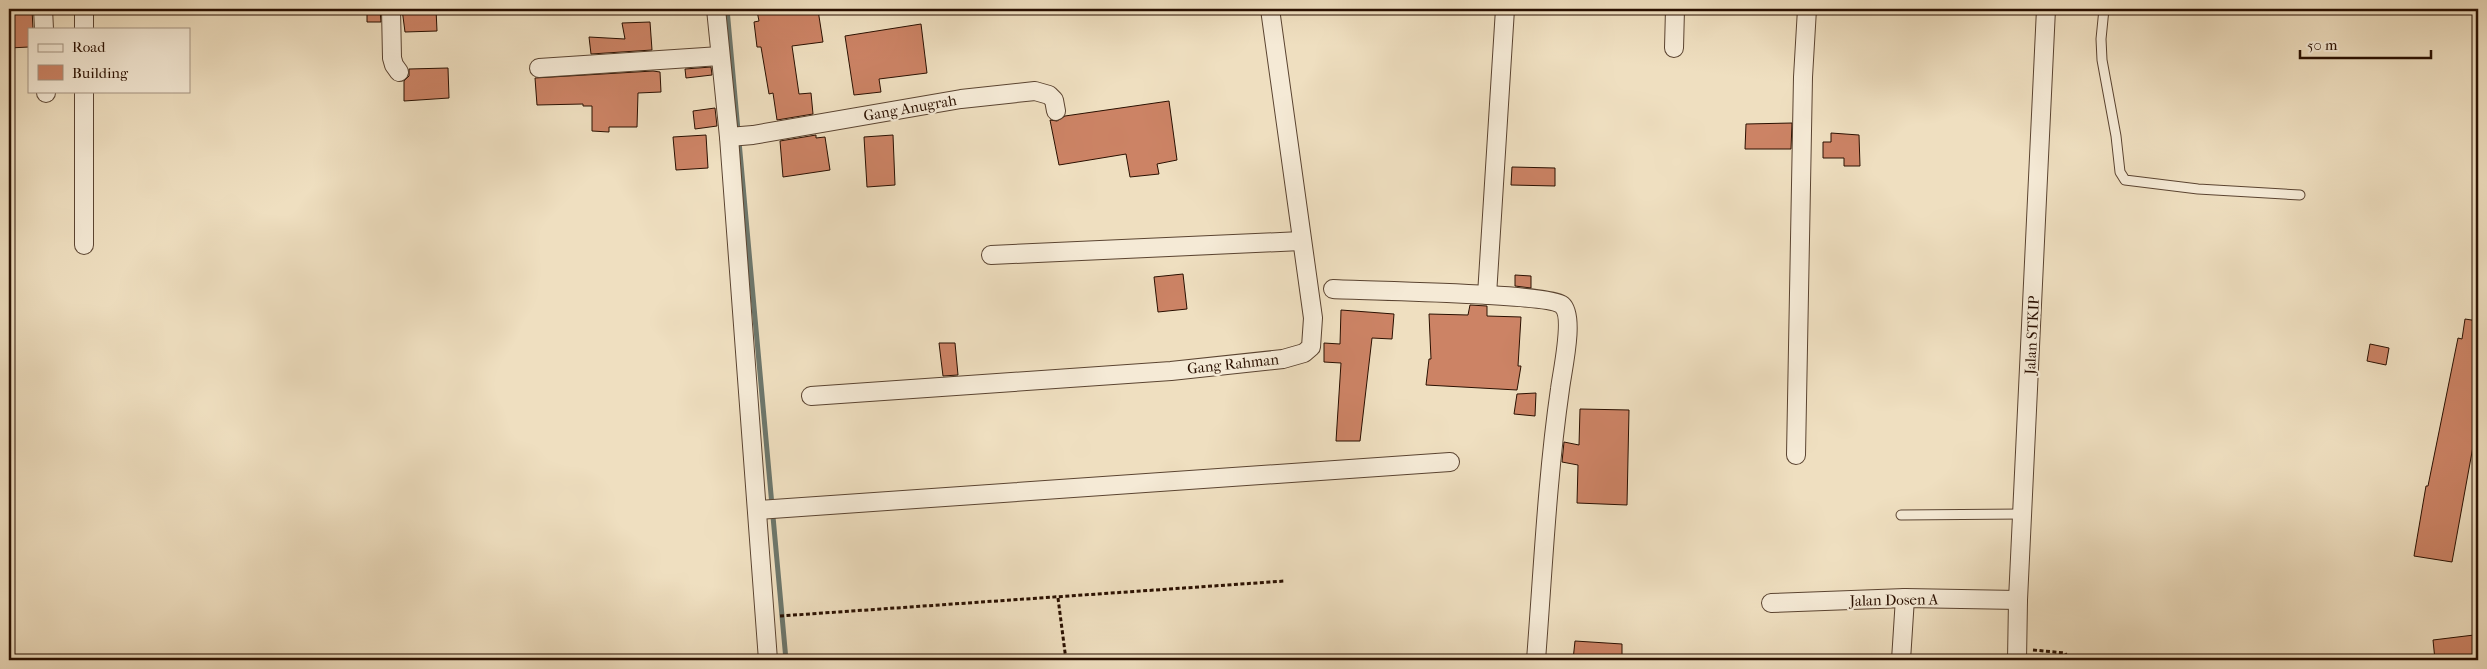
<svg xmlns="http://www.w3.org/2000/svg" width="2487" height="669" font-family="'IM FELL French Canon',serif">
  <rect width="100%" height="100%" fill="#efdfc0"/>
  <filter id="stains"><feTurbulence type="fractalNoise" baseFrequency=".004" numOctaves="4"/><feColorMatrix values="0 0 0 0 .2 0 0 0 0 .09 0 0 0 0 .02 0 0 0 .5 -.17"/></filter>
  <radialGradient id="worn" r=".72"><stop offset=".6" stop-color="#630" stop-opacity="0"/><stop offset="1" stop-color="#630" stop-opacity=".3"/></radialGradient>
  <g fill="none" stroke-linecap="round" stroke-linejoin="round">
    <polyline stroke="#6d776c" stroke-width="5" points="727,9 786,660"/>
  </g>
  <g fill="#cc8365" stroke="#2a1001">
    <polygon points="9,9 32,9 33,29 29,29 29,47 9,48"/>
    <polygon points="402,9 436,9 437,31 405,32"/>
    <polygon points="771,9 796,9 797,13 818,10 823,42 792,46 799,94 811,93 813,114 777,120 773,93 769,94 761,47 757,47 754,22 759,21 757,11"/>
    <polygon points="380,10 381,22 367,22 367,11"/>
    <polygon points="650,22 652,50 591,54 589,37 625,39 622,23"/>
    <polygon points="921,24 927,73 879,79 881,92 854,95 845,36"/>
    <polygon points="711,67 712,75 686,78 685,69"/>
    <polygon points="448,68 449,98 404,101 404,81 409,76 409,69"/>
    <polygon points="653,71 660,72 661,92 638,93 637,127 609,127 609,132 592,131 592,106 583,106 583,104 537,105 535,78"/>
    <polygon points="1169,101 1177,160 1157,164 1159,174 1130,177 1126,154 1059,165 1050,120 1057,121 1065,116"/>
    <polygon points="715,108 717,126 695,129 693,111"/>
    <polygon points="1792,123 1791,149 1745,149 1746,124"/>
    <polygon points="1831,133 1859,135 1860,166 1844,166 1844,158 1823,158 1823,142 1831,142"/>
    <polygon points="706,135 708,168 676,170 673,137"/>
    <polygon points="816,135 816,138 825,137 830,170 783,177 780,141"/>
    <polygon points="893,135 895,185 867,187 864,137"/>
    <polygon points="1512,167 1555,168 1555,186 1511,185"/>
    <polygon points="1183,274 1187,309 1158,312 1154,277"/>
    <polygon points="1515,275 1531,276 1531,288 1515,286"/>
    <polygon points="1470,305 1487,306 1487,316 1521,317 1518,366 1521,366 1517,390 1426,385 1429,359 1431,359 1429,314 1468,315"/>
    <polygon points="1341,310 1394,314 1392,339 1372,338 1360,441 1336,441 1341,363 1324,362 1324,343 1340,344"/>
    <polygon points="2465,319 2478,321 2478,419 2452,562 2414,556 2426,486 2428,486 2458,338 2462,339"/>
    <polygon points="939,343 955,343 958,375 943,376"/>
    <polygon points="2370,344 2389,348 2386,365 2367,361"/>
    <polygon points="1536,393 1535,416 1514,414 1517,394"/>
    <polygon points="1580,409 1629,410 1627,505 1577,503 1578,465 1562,462 1564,442 1579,445"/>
    <polygon points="2474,635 2477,660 2435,660 2433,640"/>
    <polygon points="1575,641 1622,644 1622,660 1573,660"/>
  </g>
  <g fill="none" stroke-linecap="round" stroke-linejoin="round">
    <g stroke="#5b4431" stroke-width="11">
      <g id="lane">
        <polyline points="2104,9 2101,39 2102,60 2116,136 2120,172 2125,180 2198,189 2300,195"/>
        <polyline points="1901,515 2023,514"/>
      </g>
    </g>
    <g stroke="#5b4431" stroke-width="20">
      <g id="street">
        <polyline points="43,9 44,29"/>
        <polyline points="391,9 392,58 394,65 399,72"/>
        <polyline points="716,9 729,137 768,660"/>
        <polyline points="84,29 84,9"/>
        <polyline points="1674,48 1675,9"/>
        <polyline points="539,68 720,56"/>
        <polyline points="46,91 46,93"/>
        <polyline points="729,137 753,135 961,99 1035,91 1049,95 1054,100 1056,111"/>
        <polyline points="84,245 84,91"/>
        <polyline points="991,255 1301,241"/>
        <path d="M 1333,289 C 1364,291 1548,293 1562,305 C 1575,316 1562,372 1560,389 C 1547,479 1543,570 1536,660"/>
        <polyline points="1487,295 1505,9"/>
        <polyline points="811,396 1171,371 1283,359 1304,353 1311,347 1313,318 1270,9"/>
        <polyline points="1796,455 1803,77 1807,9"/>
        <polyline points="757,510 1450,462"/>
        <polyline points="1771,603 1905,598 2018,600"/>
        <polyline points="1901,660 1905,598"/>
        <polyline points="2017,660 2018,600 2046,9"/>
      </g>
    </g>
    <g stroke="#2a1001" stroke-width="3" stroke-dasharray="4 2.5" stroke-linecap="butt">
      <polyline points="1058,598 1066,660"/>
      <polyline points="780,616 1285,581"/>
      <polyline points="2033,650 2065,653 2069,660"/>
    </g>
    <use href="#lane" stroke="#f5ead6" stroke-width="9"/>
    <use href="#street" stroke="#f5ead6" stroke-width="18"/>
  </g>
  <g text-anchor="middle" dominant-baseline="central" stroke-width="4.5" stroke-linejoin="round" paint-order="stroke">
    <g font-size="15" fill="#2a1001" stroke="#f5ead6">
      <text transform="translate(910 108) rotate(-10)">Gang Anugrah</text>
      <text transform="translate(2032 335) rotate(-87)">Jalan STKIP</text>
      <text transform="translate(1233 364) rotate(-6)">Gang Rahman</text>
      <text transform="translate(1894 600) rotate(-1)">Jalan Dosen A</text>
    </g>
  </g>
  <rect width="2487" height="669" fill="none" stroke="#efdfc0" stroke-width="30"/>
  <rect x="10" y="10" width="2467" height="649" fill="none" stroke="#2a1001" stroke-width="2.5"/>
  <rect x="15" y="15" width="2457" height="639" fill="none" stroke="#2a1001"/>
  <rect x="28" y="28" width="162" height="65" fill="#f5ead6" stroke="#a49381"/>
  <rect x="38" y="44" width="25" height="8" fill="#f5ead6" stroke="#a49381"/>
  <text x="72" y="52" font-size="15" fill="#2a1001">Road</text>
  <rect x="38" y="65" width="25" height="15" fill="#cc8365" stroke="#a49381"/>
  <text x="72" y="78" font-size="15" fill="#2a1001">Building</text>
  <path d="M2300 50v8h131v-8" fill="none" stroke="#2a1001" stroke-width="2.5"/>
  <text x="2307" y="50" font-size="15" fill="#2a1001" stroke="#f5ead6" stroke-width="4" paint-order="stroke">50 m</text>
  <rect width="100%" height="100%" filter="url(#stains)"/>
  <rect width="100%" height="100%" fill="url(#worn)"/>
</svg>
